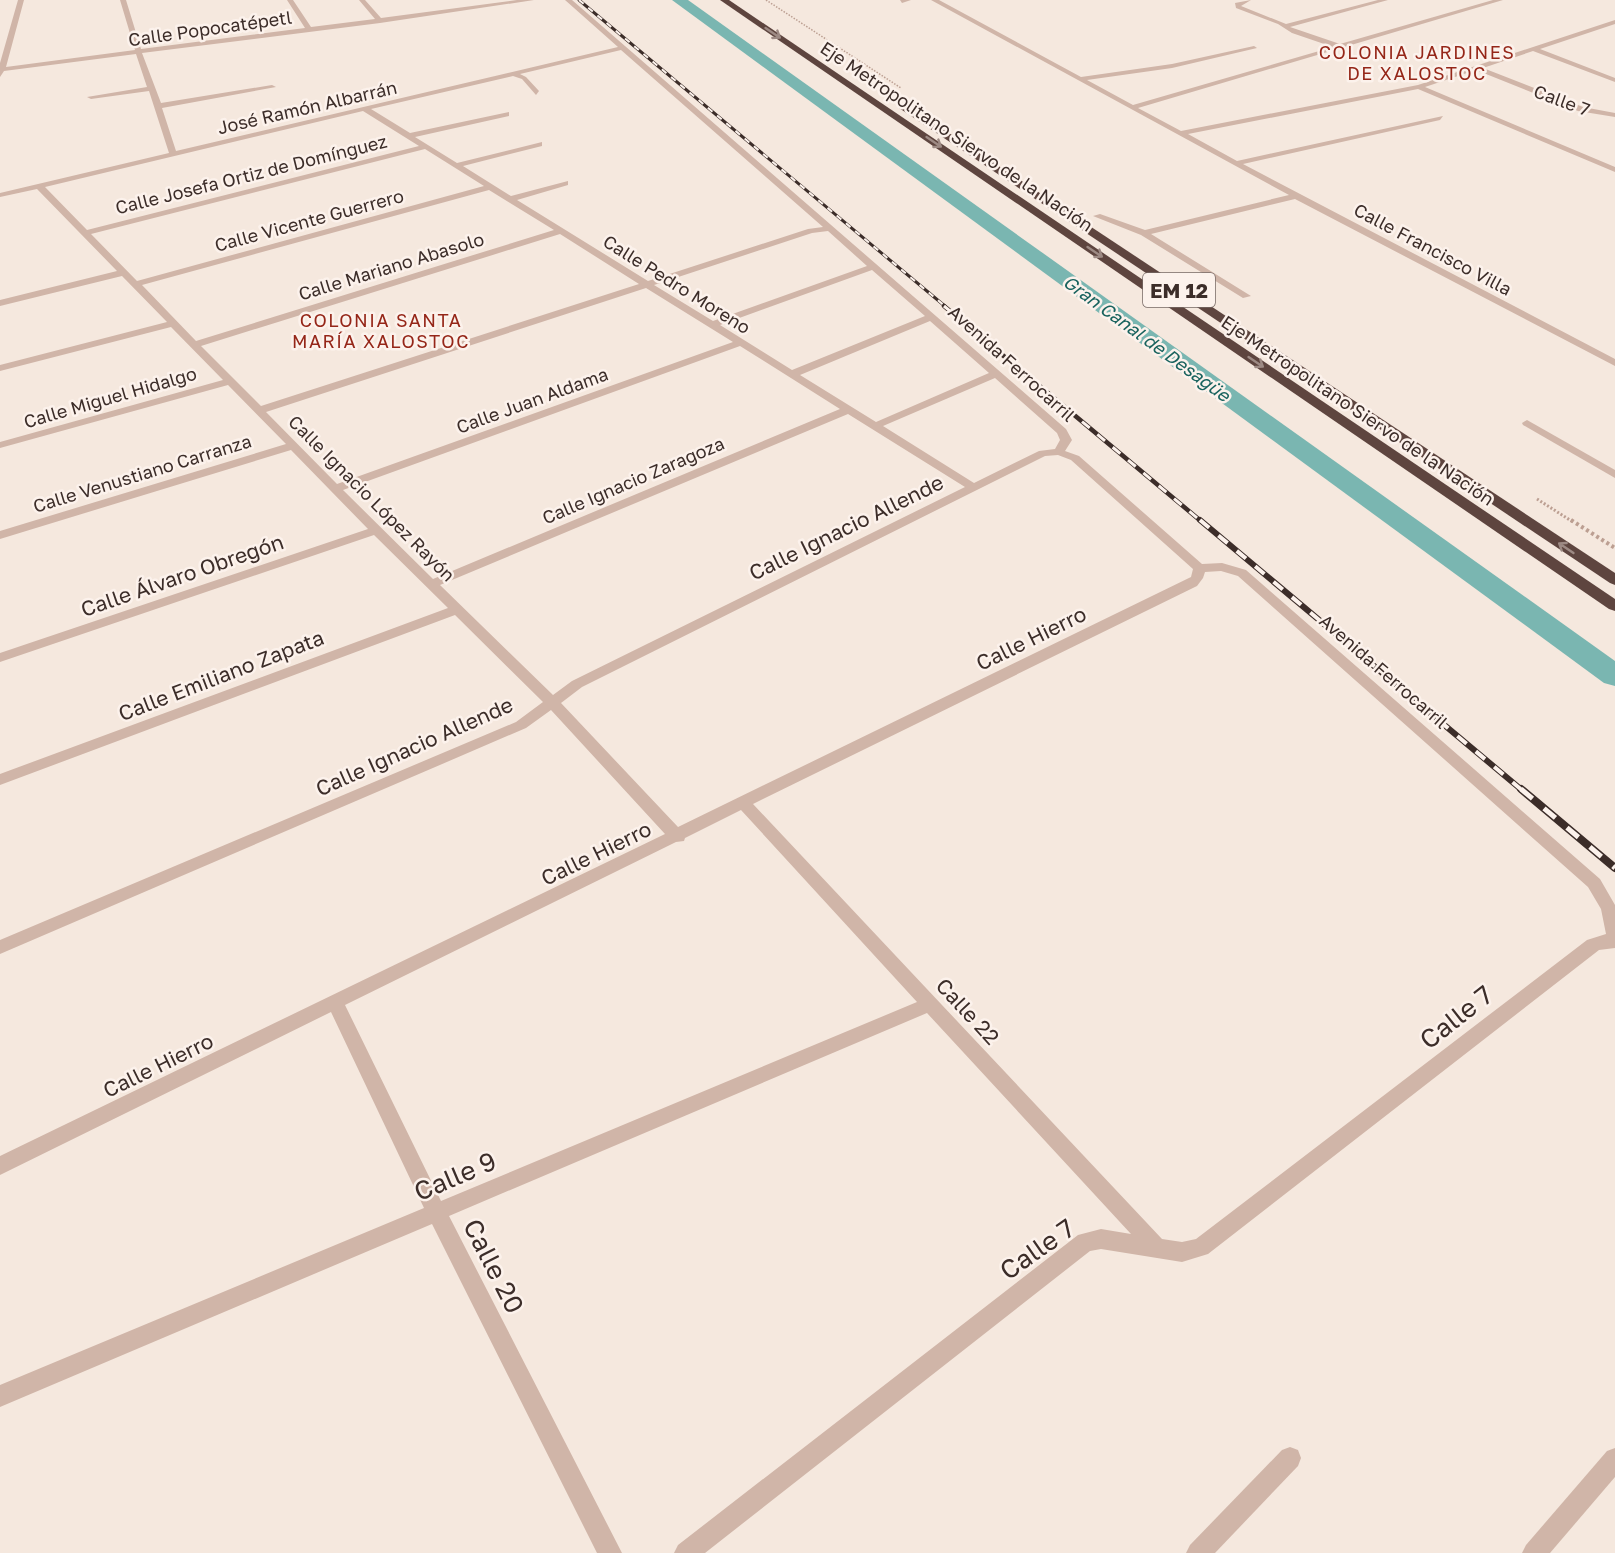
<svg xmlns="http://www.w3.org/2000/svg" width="1615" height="1553" font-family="'Golos Text',sans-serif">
  <rect width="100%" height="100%" fill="#f5e8de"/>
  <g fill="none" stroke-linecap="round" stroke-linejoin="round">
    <polygon fill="#7ab6b1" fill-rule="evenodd" points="672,0 688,0 1615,661 1615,686 1604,683"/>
    <polyline stroke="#bc9f92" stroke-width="1.5" stroke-dasharray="1.5 1.5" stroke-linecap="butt" points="766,0 901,88"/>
    <polyline stroke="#bc9f92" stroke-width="3" stroke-dasharray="2 2" stroke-linecap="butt" points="1537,499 1573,522"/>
    <polyline stroke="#bc9f92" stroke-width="4" stroke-dasharray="3 3" stroke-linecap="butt" points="1571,520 1615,548"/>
    <g fill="#d0b5a8" fill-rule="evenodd">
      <path d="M 18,0 L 24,0 L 6,67 L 135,50 L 120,0 L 126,0 L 141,49 L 305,28 L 287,0 L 293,0 L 311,27 L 375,19 L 359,0 L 365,0 L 381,18 L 517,0 L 534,0 L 380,23 L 142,53 L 161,103 L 272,85 L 276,87 L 162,108 L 176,151 L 618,47 L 565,0 L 572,0 L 1066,429 L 1072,440 L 1065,451 L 1079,456 L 1202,564 L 1222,563 L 1246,570 L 1600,879 L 1615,905 L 1615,948 L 1599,950 L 1208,1254 L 1182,1262 L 1101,1249 L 1090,1251 L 705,1553 L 674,1553 L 678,1545 L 1078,1235 L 1101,1229 L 1131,1234 L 927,1013 L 449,1216 L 622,1553 L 597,1553 L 432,1224 L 0,1407 L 0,1385 L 424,1208 L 331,1012 L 0,1175 L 0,1156 L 665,834 L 551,710 L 526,728 L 0,954 L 0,940 L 516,722 L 543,702 L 455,615 L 0,785 L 0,774 L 448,608 L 374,535 L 0,662 L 0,653 L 368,529 L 291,450 L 0,539 L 0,531 L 286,444 L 228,385 L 0,448 L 0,442 L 223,380 L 171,327 L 0,371 L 0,365 L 167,322 L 122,276 L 0,306 L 0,300 L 117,271 L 37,189 L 0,197 L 0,193 L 169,153 L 149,91 L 91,99 L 87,97 L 147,87 L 136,54 L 4,71 L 0,77 L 0,63 ZM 621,50 L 823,227 L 808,229 L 648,281 L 517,200 L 568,185 L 568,181 L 511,196 L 463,166 L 542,146 L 542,142 L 457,163 L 415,137 L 509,116 L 509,112 L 410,133 L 371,109 L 513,76 L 522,79 L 536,95 L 539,91 L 526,77 L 520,74 ZM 363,111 L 419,146 L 87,230 L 45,187 ZM 425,149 L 484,186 L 137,281 L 91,234 ZM 489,190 L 554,230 L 196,341 L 142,285 ZM 828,231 L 867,266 L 713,321 L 654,285 L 812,233 ZM 560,234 L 639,284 L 261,406 L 201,346 ZM 872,270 L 925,316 L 792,370 L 720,325 ZM 646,288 L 733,342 L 337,484 L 266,412 ZM 930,321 L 989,373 L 876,422 L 800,375 ZM 740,346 L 840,409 L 433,579 L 343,490 ZM 995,378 L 1057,433 L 1060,440 L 1055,449 L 1039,451 L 974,483 L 883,426 ZM 848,414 L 965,487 L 572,681 L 553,695 L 440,585 ZM 1058,455 L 1071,460 L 1193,569 L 1191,577 L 678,827 L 561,703 L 582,687 L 1045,456 ZM 1221,571 L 1238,576 L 1588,887 L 1601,909 L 1606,934 L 1587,940 L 1196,1239 L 1182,1242 L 1162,1239 L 753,804 L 1197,586 L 1203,578 L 1205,572 ZM 741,810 L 917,1002 L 441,1201 L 345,1005 L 676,842 L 684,841 L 685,838 Z"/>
      <polygon points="900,0 911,0 902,3"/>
      <polygon points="931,0 939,0 1081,77 1172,64 1254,46 1257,48 1172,68 1087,80 1133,105 1333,47 1292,33 1278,24 1236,8 1235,3 1251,0 1241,6 1286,24 1378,0 1388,0 1290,27 1340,44 1493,0 1503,0 1138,108 1181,131 1418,85 1615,20 1615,24 1540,49 1615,78 1615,82 1533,51 1483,68 1583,107 1615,113 1615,117 1578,111 1476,70 1425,87 1615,167 1615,172 1418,89 1188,134 1237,161 1443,116 1440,120 1243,164 1615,359 1615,366 1295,199 1151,234 1251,296 1243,298 1141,235 1093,216 1100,214 1145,230 1289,195"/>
      <polygon points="1527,420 1615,470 1615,478 1523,425 1522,423"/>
      <polygon points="1290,1447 1298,1450 1301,1458 1298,1466 1215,1553 1186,1553 1190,1545 1282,1450"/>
      <polygon points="1615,1448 1615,1477 1550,1553 1522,1553 1526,1545 1607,1451"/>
    </g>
    <g fill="#5e453f" fill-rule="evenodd">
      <polygon points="720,0 729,0 1615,599 1615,611 1609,609"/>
      <polygon points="899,104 905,104 1615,573 1615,585 1610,583 899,108"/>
    </g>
    <g stroke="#3c2d29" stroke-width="3">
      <polyline id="rail-far3" points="579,0 946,307"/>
    </g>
    <g stroke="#3c2d29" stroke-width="4.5">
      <polyline id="rail-far2" points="944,306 1202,522"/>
    </g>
    <g stroke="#3c2d29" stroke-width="6">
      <polyline id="rail-far1" points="1200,520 1523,791"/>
    </g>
    <g stroke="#3c2d29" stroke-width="8">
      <polyline id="rail" points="1521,789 1615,868"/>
    </g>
    <use href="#rail-far3" stroke="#fcf2ec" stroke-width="2" stroke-dasharray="6" stroke-linecap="butt"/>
    <use href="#rail-far2" stroke="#fcf2ec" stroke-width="3" stroke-dasharray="10" stroke-linecap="butt"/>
    <use href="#rail-far1" stroke="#fcf2ec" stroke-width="4" stroke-dasharray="12" stroke-linecap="butt"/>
    <use href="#rail" stroke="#fcf2ec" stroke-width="5" stroke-dasharray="15" stroke-linecap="butt"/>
  </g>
  <defs><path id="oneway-shaft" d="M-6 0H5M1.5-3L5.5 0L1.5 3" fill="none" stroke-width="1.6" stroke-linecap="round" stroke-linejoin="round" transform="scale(1.5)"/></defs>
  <g stroke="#9d8a84">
    <use href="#oneway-shaft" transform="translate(773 33) rotate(34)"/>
    <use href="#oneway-shaft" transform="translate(934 142) rotate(34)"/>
    <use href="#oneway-shaft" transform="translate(1095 252) rotate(34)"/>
    <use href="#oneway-shaft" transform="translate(1256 362) rotate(34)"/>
    <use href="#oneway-shaft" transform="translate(1566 548) rotate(-146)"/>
  </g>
  <g text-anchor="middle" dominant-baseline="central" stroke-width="5" stroke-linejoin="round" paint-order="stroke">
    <g font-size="18" fill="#3c2d29" stroke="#fcf2ec">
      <text transform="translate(210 28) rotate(-8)">Calle Popocatépetl</text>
      <text transform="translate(1562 100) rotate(20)">Calle 7</text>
      <text transform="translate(307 107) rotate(-13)">José Ramón Albarrán</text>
      <text transform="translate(957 136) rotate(34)">Eje Metropolitano Siervo de la Nación</text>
      <text transform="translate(251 174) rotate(-14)">Calle Josefa Ortiz de Domínguez</text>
      <text transform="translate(309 220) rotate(-15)">Calle Vicente Guerrero</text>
      <text transform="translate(1433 249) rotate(28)">Calle Francisco Villa</text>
      <text transform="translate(391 266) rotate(-17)">Calle Mariano Abasolo</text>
      <text transform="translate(677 284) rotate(32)">Calle Pedro Moreno</text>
      <text transform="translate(1012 363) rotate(42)">Avenida Ferrocarril</text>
      <text transform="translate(110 397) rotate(-16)">Calle Miguel Hidalgo</text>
      <text transform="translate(532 400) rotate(-20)">Calle Juan Aldama</text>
      <text transform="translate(1358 410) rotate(34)">Eje Metropolitano Siervo de la Nación</text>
      <text transform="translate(142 473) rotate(-17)">Calle Venustiano Carranza</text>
      <text transform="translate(633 480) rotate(-23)">Calle Ignacio Zaragoza</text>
      <text transform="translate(372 498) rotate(45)">Calle Ignacio López Rayón</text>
      <text transform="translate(1384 671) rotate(41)">Avenida Ferrocarril</text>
    </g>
    <g font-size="18" letter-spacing="1.5" fill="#952618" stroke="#fcf2ec">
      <text x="1417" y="52">COLONIA JARDINES<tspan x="1417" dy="21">DE XALOSTOC</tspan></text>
      <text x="381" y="320">COLONIA SANTA<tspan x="381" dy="21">MARÍA XALOSTOC</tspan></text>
    </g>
    <g font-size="18" font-style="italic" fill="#19635e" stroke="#fcf2ec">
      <text transform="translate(1147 338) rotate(36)">Gran Canal de Desagüe</text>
    </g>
    <rect fill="#fcf2ec" stroke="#766864" stroke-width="1.5" x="1143" y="273" width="72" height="34" rx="4.5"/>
    <g font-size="20" font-weight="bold" fill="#3c2d29">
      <text x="1179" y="290">EM 12</text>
    </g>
    <g font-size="21" fill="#3c2d29" stroke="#fcf2ec">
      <text transform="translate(846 527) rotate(-26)">Calle Ignacio Allende</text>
      <text transform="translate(182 575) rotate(-19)">Calle Álvaro Obregón</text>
      <text transform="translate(1031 638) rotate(-26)">Calle Hierro</text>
      <text transform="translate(221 675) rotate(-21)">Calle Emiliano Zapata</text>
      <text transform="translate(414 746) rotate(-24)">Calle Ignacio Allende</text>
      <text transform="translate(596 853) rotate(-26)">Calle Hierro</text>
      <text transform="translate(968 1011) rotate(47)">Calle 22</text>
      <text transform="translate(158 1065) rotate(-26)">Calle Hierro</text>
    </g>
    <g font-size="26" fill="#3c2d29" stroke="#fcf2ec">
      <text transform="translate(1456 1017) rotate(-38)">Calle 7</text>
      <text transform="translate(455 1176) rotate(-23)">Calle 9</text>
      <text transform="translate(1037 1249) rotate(-35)">Calle 7</text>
      <text transform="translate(494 1266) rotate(63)">Calle 20</text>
    </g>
  </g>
</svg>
